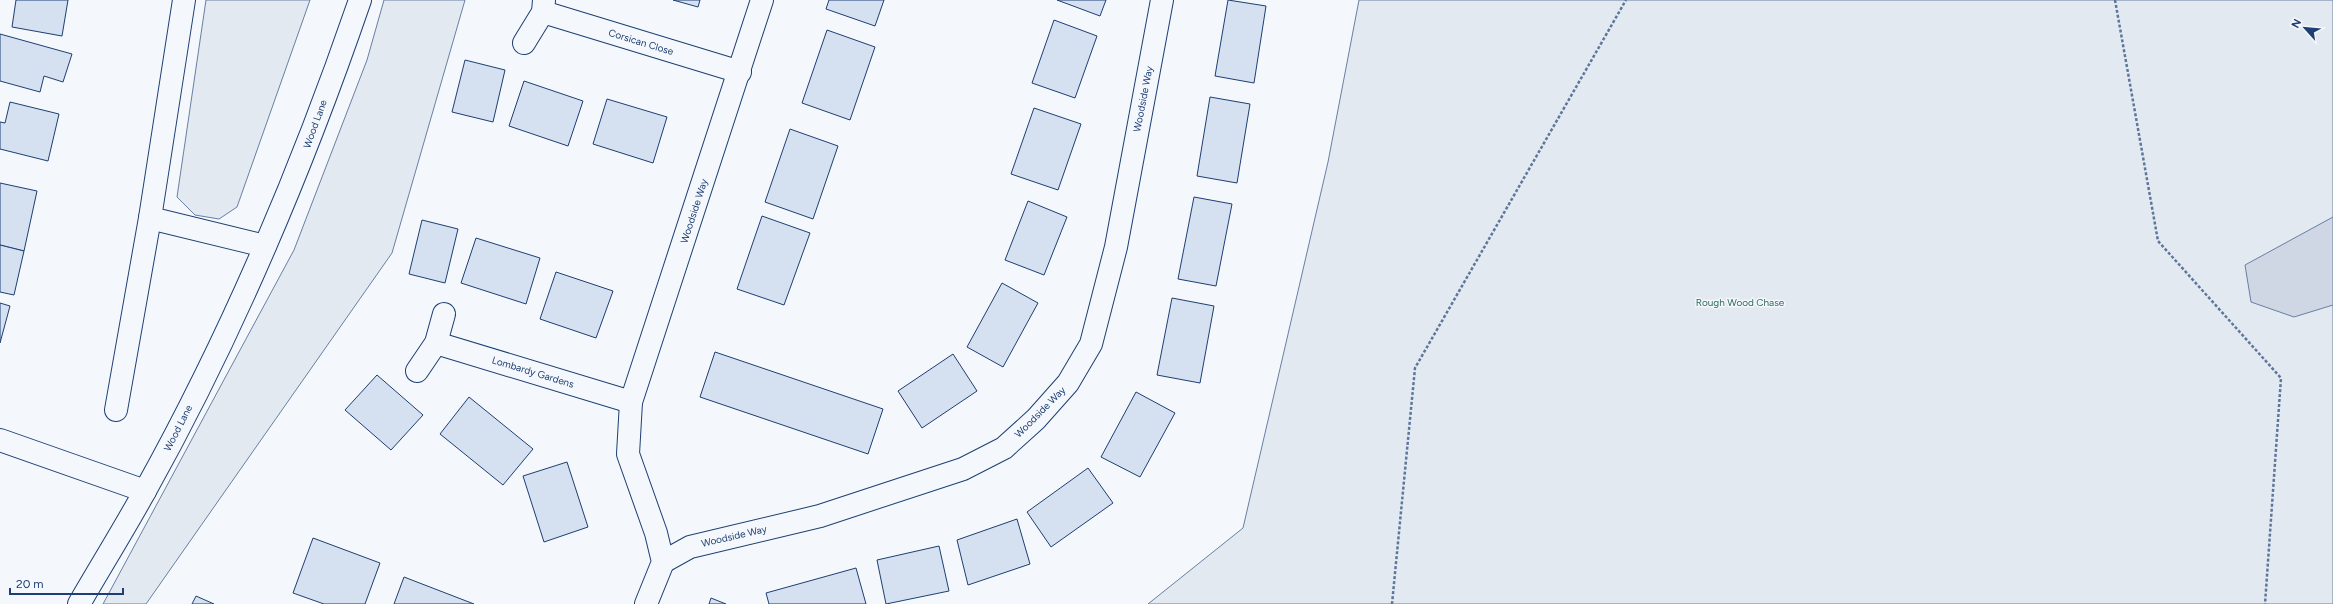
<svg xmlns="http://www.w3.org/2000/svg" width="2333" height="604" font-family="Figtree,sans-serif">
  <rect width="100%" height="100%" fill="#f4f7fb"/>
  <g fill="#e3e9f0" stroke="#687fa3">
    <polygon points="206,0 310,0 237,207 219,219 195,215 177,197"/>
    <polygon points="384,0 465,0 392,253 146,604 103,604 294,250 367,60"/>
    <polygon points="1359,0 2333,0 2333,604 1148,604 1243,528 1328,162"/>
  </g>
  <polygon fill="#cfd7e4" stroke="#687fa3" points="2333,217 2333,305 2294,317 2251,302 2245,265"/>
  <g fill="#d5e0f0" stroke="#1d3f73">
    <polygon points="16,0 68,0 62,36 12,27"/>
    <polygon points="673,0 700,0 698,7"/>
    <polygon points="829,0 884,0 875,26 826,9"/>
    <polygon points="1057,0 1106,0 1100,16"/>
    <polygon points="1228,0 1266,6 1254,83 1215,76"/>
    <polygon points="1054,20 1097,36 1075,98 1032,83"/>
    <polygon points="827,30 875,47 850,120 802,103"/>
    <polygon points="0,34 72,54 63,82 44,76 40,92 0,81"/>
    <polygon points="465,60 505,70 493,122 452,112"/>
    <polygon points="524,81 583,101 568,146 509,126"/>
    <polygon points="1210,97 1250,104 1237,183 1197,176"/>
    <polygon points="607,99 667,117 653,163 593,144"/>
    <polygon points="10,102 59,114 48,161 0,149 0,122 5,123"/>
    <polygon points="1034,108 1081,124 1058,190 1011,174"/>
    <polygon points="790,129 838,146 813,219 765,202"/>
    <polygon points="0,183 37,191 24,251 0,245"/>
    <polygon points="1194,197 1232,204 1216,286 1178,279"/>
    <polygon points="1028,201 1067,217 1044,275 1005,260"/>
    <polygon points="762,216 810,233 784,305 737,289"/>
    <polygon points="422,220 458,229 445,283 409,274"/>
    <polygon points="476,238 540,258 526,304 461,283"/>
    <polygon points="0,245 24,251 14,295 0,292"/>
    <polygon points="556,272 613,291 596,338 540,319"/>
    <polygon points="1002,283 1038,303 1003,367 967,347"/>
    <polygon points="1172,298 1214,306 1200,383 1157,375"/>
    <polygon points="0,303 10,306 0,343"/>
    <polygon points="715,352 883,409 868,454 700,397"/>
    <polygon points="953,354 977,391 922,428 898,391"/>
    <polygon points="377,375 423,415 391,450 345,410"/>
    <polygon points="1136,392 1175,413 1140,477 1101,457"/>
    <polygon points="469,397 533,449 503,485 440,434"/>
    <polygon points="567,462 588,527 544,542 523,476"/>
    <polygon points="1088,468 1113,503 1051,547 1027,512"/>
    <polygon points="1017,519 1030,564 968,585 957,540"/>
    <polygon points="313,538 380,563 365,604 324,604 293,593"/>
    <polygon points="939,546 949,591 886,604 877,560"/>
    <polygon points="856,568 866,604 769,604 766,593"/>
    <polygon points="404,577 474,604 394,604"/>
    <polygon points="196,596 214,604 192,604"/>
    <polygon points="711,598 726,604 709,604"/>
  </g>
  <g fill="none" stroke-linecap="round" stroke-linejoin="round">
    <g stroke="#1d3f73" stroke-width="24">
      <g id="minor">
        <polyline points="184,0 150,218 265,246"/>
        <polyline points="543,12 740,72"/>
        <polyline points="524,43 543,12 544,0"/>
        <polyline points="436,343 631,402"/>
        <polyline points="417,371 436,343 444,314"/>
        <polyline points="116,410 150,218"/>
        <polyline points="0,440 145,491"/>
        <polyline points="663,562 690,547 820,516 963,469 1004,448 1036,419 1068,383 1091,344 1116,247 1162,0"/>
        <path d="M 79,604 C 101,566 124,529 145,491 C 232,335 302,169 360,0"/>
        <polyline points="646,604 663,562 656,533 628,454 631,402 762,0"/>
      </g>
    </g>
    <g stroke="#5e769c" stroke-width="2.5" stroke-dasharray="3 2" stroke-linecap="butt">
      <polyline points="2115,0 2158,241 2281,378 2265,604"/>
      <polyline points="1392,604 1415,368 1626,0"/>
    </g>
    <use href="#minor" stroke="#f4f7fb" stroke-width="22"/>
  </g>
  <g text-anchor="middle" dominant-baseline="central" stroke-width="3" stroke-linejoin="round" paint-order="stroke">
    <g font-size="10" fill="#1d3f73" stroke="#f4f7fb">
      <text transform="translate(641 42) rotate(17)">Corsican Close</text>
      <text transform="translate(1143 99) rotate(-79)">Woodside Way</text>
      <text transform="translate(315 124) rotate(-70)">Wood Lane</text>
      <text transform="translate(694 211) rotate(-72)">Woodside Way</text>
      <text transform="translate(533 372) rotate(17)">Lombardy Gardens</text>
      <text transform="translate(1040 412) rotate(-45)">Woodside Way</text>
      <text transform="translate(178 428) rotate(-63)">Wood Lane</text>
      <text transform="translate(734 536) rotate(-13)">Woodside Way</text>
    </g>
    <g font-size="10" fill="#2c6c60" stroke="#f4f7fb">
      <text x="1740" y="302">Rough Wood Chase</text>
    </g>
  </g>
  <g transform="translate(2305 28) rotate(297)" stroke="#f4f7fb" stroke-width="3" paint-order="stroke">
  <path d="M0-3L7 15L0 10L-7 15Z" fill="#1d3f73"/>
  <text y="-6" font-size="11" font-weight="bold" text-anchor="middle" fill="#1d3f73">N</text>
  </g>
  <path d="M10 588v6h113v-6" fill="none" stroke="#1d3f73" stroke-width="2"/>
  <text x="16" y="588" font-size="12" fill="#1d3f73" stroke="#f4f7fb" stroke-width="3" paint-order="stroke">20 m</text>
</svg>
